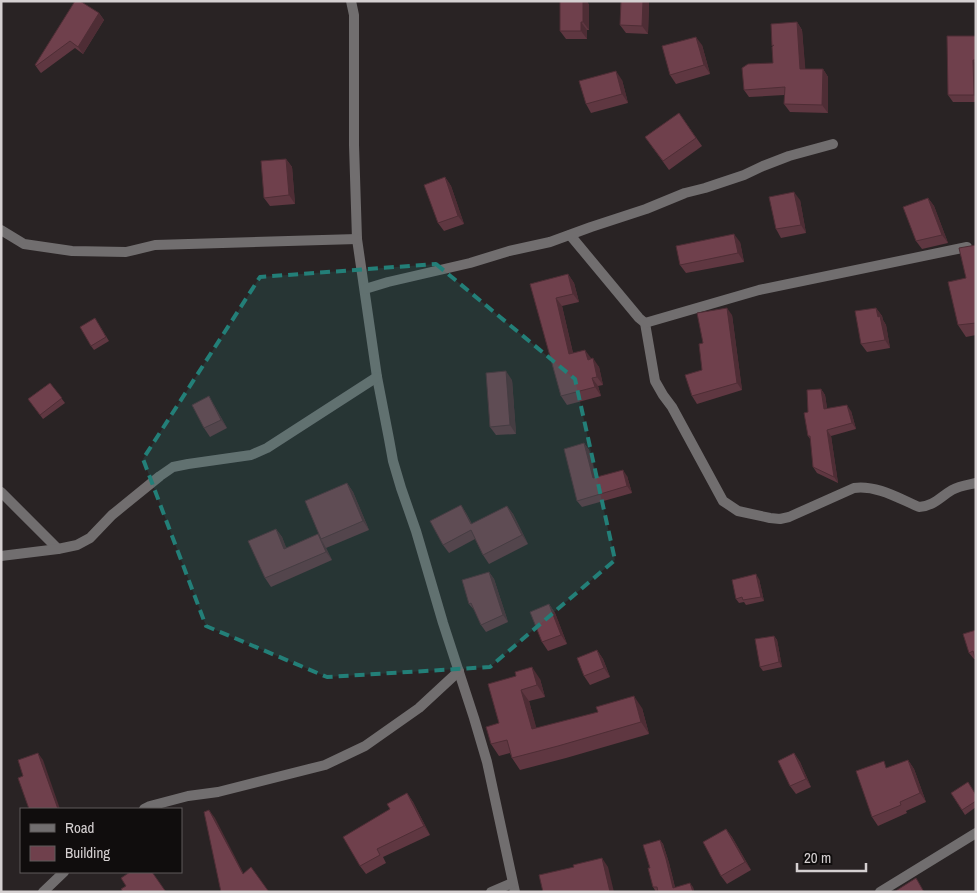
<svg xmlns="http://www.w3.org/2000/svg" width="977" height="893" font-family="'Archivo Narrow',sans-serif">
  <rect width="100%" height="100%" fill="#292324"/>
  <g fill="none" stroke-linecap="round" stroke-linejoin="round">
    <g stroke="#716e6f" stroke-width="10">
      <polyline points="351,1 354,15 354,145 357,239 377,377 389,439 393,461 401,488 416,531 443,623 474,718 487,762 515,892"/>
      <polyline points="1,230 24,244 72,251 126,252 155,245 357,239"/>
      <path d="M 570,235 L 639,318 L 645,323 L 655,381 L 663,395 L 672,407 L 723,501 L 738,511 L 770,518 L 780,519 L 789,517 L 854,488 C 877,485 898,498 919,507 C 934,506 940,497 952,490 C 959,486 967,485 976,483"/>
      <polyline points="365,289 388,282 470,263 509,251 550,242 591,227 646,209 685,193 705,188 744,175 763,166 789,156 833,144"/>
      <polyline points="645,323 759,290 967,247"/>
      <polyline points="1,492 58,549"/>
      <polyline points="1,556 58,549 77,545 90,538 112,515 160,476 173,467 188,464 251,455 267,448 377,377"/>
      <polyline points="144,809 150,806 188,796 218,792 325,765 365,746 419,708 459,671"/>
      <polyline points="43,892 64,872"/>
      <polyline points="491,892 512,883"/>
      <polyline points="880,892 976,833"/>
    </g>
  </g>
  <g fill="#5f3741">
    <polygon points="583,1 587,1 589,5 589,30 587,30 587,39 566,39 560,31"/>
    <polygon points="621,1 649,1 648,34 626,33 620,25"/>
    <polygon points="99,13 104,20 83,54 75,48 41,73 40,72 35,65"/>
    <polygon points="797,22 802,30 805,69 823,69 828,77 828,113 790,112 784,104 784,95 749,97 744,90 773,63"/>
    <polygon points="976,36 976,102 953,102 948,95"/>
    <polygon points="702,45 710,74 676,84 670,75"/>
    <polygon points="622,80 628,103 591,113 586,104"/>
    <polygon points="679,113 702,146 669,170 645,137"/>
    <polygon points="286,159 292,167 295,204 270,206 264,198"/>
    <polygon points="445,177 451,186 464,224 444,231 438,223"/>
    <polygon points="928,198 934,206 948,243 922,249 916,241"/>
    <polygon points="800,200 806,233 781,238 776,229"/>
    <polygon points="740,242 744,262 686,273 680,265"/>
    <polygon points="976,245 976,335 966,337 958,325 966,278"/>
    <polygon points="568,274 574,283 579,302 562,306 573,353 591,359 599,367 603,385 598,386 601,396 567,405 561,396 530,284"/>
    <polygon points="876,308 882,316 883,320 886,325 890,348 867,352 861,344"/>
    <polygon points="732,315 742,390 697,404 692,396 702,370 703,343"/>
    <polygon points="98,323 109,341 94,350 91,346"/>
    <polygon points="512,380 516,434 496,435 490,427"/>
    <polygon points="50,383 65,403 43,419 28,399"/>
    <polygon points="821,389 825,395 827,408 851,411 856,429 831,436 838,483 817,473 813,467 811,440 808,436 808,412"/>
    <polygon points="214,405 227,428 210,437 204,428"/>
    <polygon points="584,443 589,450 596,478 627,476 632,493 582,507 577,501"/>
    <polygon points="347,483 353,492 369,530 326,548 332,560 271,587 265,578 276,529 282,537 286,548 318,534"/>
    <polygon points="461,505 466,513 472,524 507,506 513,514 528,544 489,564 483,555 475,539 449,553 443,545"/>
    <polygon points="489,572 494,579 508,622 486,632 481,625 475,611 469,604"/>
    <polygon points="759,579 764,601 746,605 744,602 739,603 736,599"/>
    <polygon points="549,604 555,613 567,644 548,651 542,642"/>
    <polygon points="976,630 975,659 974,659 969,653"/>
    <polygon points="774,636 777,640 782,667 763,671 760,667"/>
    <polygon points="597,650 603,659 610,677 590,685 584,676"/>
    <polygon points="540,679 545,697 529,701 536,728 642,708 649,734 566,758 520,770 512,758 510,753 499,756 491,744 499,723 488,684"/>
    <polygon points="794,753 800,762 811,787 796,794 790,786"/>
    <polygon points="908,760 914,769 926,802 906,811 907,813 878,826 872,817 888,768"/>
    <polygon points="407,793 413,802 430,835 383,857 386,863 366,874 360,866 390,809"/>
    <polygon points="951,793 976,794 976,807 965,815"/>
    <polygon points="726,829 732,837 751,870 727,884 721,876"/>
    <polygon points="660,840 663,844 669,863 675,887 693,887 694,892 656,892 653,887 650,868"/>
  </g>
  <g fill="#4e2d35">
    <polygon points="583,1 587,1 589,5 589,30 583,22"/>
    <polygon points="643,1 649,1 648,34 642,26"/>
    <polygon points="99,13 104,20 83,54 78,47"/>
    <polygon points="581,22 587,30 587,39 581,31"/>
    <polygon points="797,22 802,30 806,76 800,69"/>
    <polygon points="696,37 702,45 710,74 704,65"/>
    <polygon points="973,60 976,64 976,98 974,95"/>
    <polygon points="823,69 828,77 828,113 822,105"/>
    <polygon points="616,71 622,80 628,103 622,94"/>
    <polygon points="286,159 292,167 295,204 289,195"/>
    <polygon points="445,177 451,186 464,224 458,216"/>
    <polygon points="794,192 800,200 806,233 801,225"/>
    <polygon points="928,198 934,206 948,243 942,235"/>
    <polygon points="734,234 740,242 744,262 738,253"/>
    <polygon points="568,274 574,283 579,302 573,294"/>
    <polygon points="556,298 562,306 575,362 569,354"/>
    <polygon points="727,308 732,315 742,390 737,383"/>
    <polygon points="876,308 882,316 883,320 886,325 890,348 885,340 878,317"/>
    <polygon points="585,350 591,358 594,368 588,360"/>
    <polygon points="593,358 599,367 603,385 597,377"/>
    <polygon points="506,371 512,380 516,434 510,425"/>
    <polygon points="592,378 598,386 601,396 595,387"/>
    <polygon points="821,389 825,395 828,415 824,409"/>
    <polygon points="209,396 214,405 227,428 221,420"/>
    <polygon points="847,405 851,411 856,429 852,423"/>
    <polygon points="827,430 831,436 838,483 834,477"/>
    <polygon points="584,443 589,450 598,485 593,478"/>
    <polygon points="623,470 627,476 632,493 627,486"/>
    <polygon points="347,483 353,492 369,530 363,521"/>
    <polygon points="461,505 466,513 477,533 471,524"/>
    <polygon points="507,506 513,514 528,544 522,535"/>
    <polygon points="276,529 282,537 290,557 284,549"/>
    <polygon points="321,539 326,548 332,560 326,552"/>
    <polygon points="489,572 494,579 508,622 503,615"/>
    <polygon points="756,574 759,579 764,601 761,597"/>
    <polygon points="549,604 555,613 567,644 561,635"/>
    <polygon points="774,636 777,640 782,667 779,662"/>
    <polygon points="597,650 603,659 610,677 604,668"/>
    <polygon points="532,667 540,679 545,697 537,685"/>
    <polygon points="521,690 529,701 540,741 532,729"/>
    <polygon points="634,696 642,708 649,734 641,722"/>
    <polygon points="38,753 43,760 60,809 58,809"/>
    <polygon points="794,753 800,762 811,787 806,779"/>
    <polygon points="908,760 914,769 926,802 920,793"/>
    <polygon points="407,793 413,802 430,835 424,826"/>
    <polygon points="209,810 215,818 248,882 243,874"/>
    <polygon points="726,829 732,837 751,870 745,862"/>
    <polygon points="660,840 663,844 669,863 676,892 673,888"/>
    <polygon points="602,858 608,867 614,892 610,892"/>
    <polygon points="690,883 693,887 694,892 693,892"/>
  </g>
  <g fill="#6f404c" stroke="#4e2d35">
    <polygon points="75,1 80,1 99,13 78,47 70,41 36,66 35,65"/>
    <polygon points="560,1 583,1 583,22 581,22 581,31 560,31"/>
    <polygon points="621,1 643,1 642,26 620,25"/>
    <polygon points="797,22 800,69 823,69 822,105 784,104 785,87 744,90 742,68 748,64 773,63 772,47 774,45 772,46 771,24"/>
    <polygon points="947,36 976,36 976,60 973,60 974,95 948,95"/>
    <polygon points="696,37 704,65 670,75 662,46"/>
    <polygon points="616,71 622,94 586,104 579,81"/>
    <polygon points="679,113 696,138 663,161 645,137"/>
    <polygon points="286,159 289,195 264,198 261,161"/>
    <polygon points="445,177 458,216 438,223 424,185"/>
    <polygon points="794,192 801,225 776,229 769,197"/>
    <polygon points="928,198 942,235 916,241 903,207"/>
    <polygon points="734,234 738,253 680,265 676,246"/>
    <polygon points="976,245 976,323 958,325 948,282 966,278 959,248"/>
    <polygon points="568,274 573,294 556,298 569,354 585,350 588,360 593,358 597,377 592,378 595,387 561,396 530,284"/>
    <polygon points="727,308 737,383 692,396 685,375 702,370 699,344 703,343 697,313"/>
    <polygon points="876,308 878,317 880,316 885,340 861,344 855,311"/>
    <polygon points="95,318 106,337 91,346 80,327"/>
    <polygon points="506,371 510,425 490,427 486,373"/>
    <polygon points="50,383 62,398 40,415 28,399"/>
    <polygon points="821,389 824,409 847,405 852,423 827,430 834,477 813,467 810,436 808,436 804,413 808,412 807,390"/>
    <polygon points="209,396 221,420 204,428 192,405"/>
    <polygon points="584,443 593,478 623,470 627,486 577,501 564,449"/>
    <polygon points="347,483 363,521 321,539 305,501"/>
    <polygon points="461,505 471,524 507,506 522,535 483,555 471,530 443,545 430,521"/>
    <polygon points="276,529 284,549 318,534 326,552 265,578 248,541"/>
    <polygon points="489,572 503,615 481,625 471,603 469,604 462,580"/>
    <polygon points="756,574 761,597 743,600 742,597 736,599 732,580"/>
    <polygon points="549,604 561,635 542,642 530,612"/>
    <polygon points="976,630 976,661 973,651 969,653 963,634"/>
    <polygon points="774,636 779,662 760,667 755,639"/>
    <polygon points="597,650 604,668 584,676 577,658"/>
    <polygon points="532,667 537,685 521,690 532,729 598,712 596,707 634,696 641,722 558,746 512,758 507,740 491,744 486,727 499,723 488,684 516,676 515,672"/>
    <polygon points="38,753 58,809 29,809 18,778 23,776 18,760"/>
    <polygon points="794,753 806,779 790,786 778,761"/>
    <polygon points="908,760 920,793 900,802 901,805 872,817 856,771 884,761 886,768"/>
    <polygon points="968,782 976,795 976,801 962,810 951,793"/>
    <polygon points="407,793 424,826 377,849 380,855 360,866 343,837 390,809 387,804"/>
    <polygon points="209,810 243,874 251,867 269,892 221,892 204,812"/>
    <polygon points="726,829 745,862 721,876 703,842"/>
    <polygon points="660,840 666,859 673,888 690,883 693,892 658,892 657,887 653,887 648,868 650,868 643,845"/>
    <polygon points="602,858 610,892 543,892 539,875 574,867 573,865"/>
    <polygon points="130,872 152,872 166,892 123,892 121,889 126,886 121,878"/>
    <polygon points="916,878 924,892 894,892"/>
  </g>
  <path fill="#237f78" fill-opacity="0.2" stroke="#237f78" stroke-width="4" stroke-dasharray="10 6" stroke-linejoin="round" d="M 436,264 L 575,379 L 615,560 L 490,667 L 327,677 L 206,626 L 143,459 L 260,277 Z"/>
  <rect width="977" height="893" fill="none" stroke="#d5d0d1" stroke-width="5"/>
  <rect x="20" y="808" width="162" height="65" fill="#100d0d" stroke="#5f5b5b"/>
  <rect x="30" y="824" width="25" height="8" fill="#716e6f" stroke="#5f5b5b"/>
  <text x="65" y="833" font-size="15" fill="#d5d0d1">Road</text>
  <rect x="30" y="846" width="25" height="15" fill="#6f404c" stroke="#5f5b5b"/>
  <text x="65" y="858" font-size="15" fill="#d5d0d1">Building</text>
  <path d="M797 863v8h69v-8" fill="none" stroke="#d5d0d1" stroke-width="2.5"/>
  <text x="804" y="863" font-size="15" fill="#d5d0d1" stroke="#100d0d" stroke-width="4" paint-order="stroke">20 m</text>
</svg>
